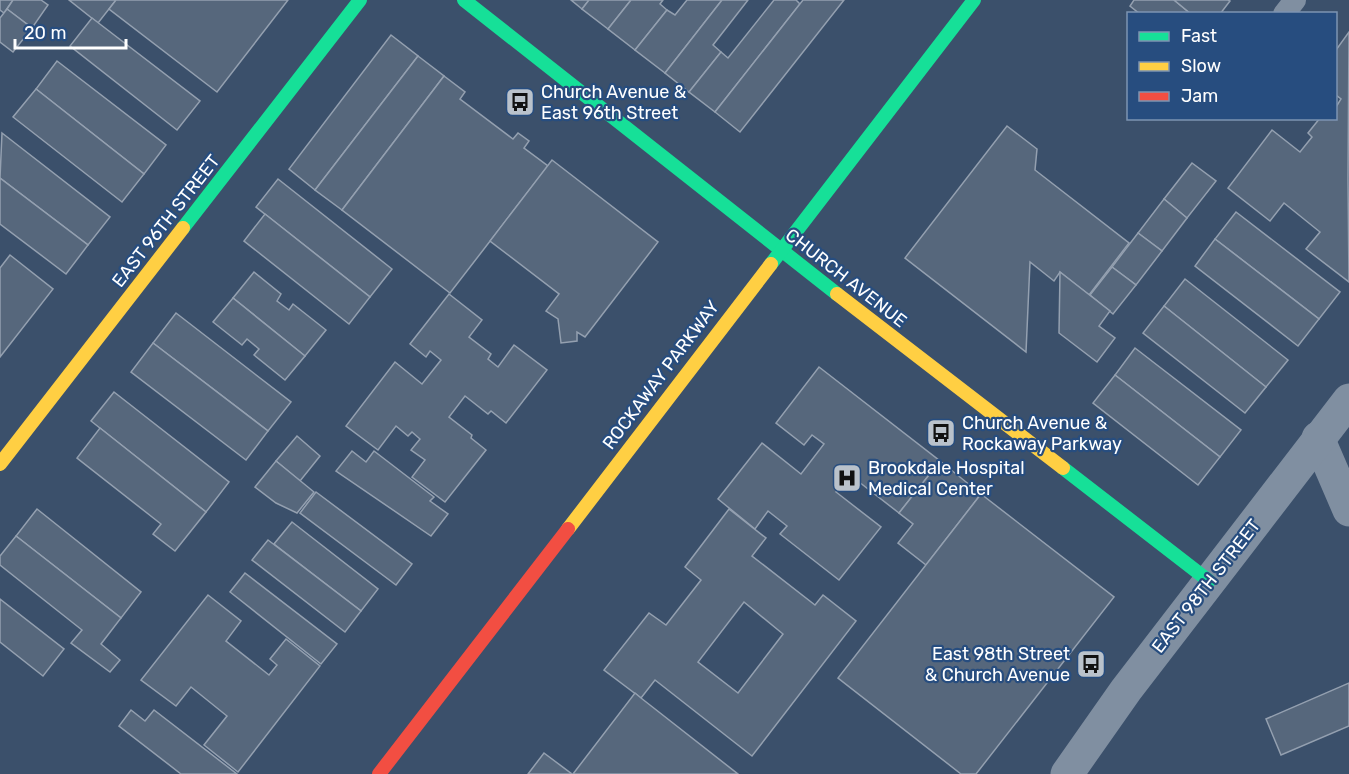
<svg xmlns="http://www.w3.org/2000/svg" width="1349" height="774" font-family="Rubik,sans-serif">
  <rect width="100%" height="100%" fill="#3b506b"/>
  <g fill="#56677c" stroke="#94a0b0" stroke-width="1.5" fill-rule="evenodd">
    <polygon points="0,0 13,0 4,13 0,10"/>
    <polygon points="13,0 41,0 48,5 32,28 7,9"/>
    <polygon points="69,0 116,0 98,23"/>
    <polygon points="116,0 288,0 217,92 109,9"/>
    <polygon points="571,0 589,0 582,9"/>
    <polygon points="589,0 631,0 608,29 582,9"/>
    <polygon points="631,0 663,0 660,4 667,10 635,50 608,29"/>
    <polygon points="687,0 722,0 665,73 635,50 667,10 675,15"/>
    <polygon points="722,0 748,0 713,45 721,52 689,92 665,73"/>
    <polygon points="774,0 796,0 800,4 715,112 689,92 721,52 728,58"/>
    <polygon points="803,0 844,0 740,132 715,112"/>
    <polygon points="1134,0 1174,0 1191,14 1140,14 1130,6"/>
    <polygon points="1174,0 1228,0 1230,1 1220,14 1191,14"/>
    <polygon points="7,9 32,28 13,52 0,42 0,18"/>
    <polygon points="92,18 200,101 177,130 70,46"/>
    <polygon points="1349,32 1348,179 1349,282 1306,249 1320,232 1284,203 1270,221 1228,188 1272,130 1300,152 1312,137 1308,133 1320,118 1336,118 1336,107 1341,99 1336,95 1336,50"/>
    <polygon points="391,35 418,56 315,190 289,169"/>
    <polygon points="418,56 444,76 342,210 315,190"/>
    <polygon points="57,61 166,145 144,174 36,89"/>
    <polygon points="444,76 465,92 460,99 513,139 518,133 529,141 524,148 548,166 450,293 342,210"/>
    <polygon points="36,89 144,174 122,202 13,117"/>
    <polygon points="1007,126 1037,149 1035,170 1129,243 1089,295 1060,272 1054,281 1030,262 1026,352 905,258"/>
    <polygon points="2,133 110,217 88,245 0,178"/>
    <polygon points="552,160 658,242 585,337 577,332 577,341 561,343 558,319 546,311 559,294 490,241"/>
    <polygon points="1192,163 1216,181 1187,218 1164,199"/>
    <polygon points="0,178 88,245 66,274 0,224"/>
    <polygon points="278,179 392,269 370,297 256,207"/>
    <polygon points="1164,199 1187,218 1162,251 1138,233"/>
    <polygon points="1236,212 1340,292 1319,319 1215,239"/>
    <polygon points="265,214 370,297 349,324 244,241"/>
    <polygon points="1138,233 1162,251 1136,285 1112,267"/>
    <polygon points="1215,239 1319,319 1298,346 1195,266"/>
    <polygon points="10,255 53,289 0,357 0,268"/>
    <polygon points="1112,267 1136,285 1113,314 1090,295"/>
    <polygon points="254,272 281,294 277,301 289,310 293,304 326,330 305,356 233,298"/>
    <polygon points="1060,272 1110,311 1099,326 1115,338 1097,362 1059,333"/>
    <polygon points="1185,279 1288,360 1266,387 1164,306"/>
    <polygon points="449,294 482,320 469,337 491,354 488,359 498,367 514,345 547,370 506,423 491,411 488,414 465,396 449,417 472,435 471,438 486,450 445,502 412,477 425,460 411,450 420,439 412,432 408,436 396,426 378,450 346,426 395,362 422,384 441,360 430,351 426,357 410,344"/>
    <polygon points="233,298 305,356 285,380 254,355 259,349 247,339 242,345 213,322"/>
    <polygon points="1164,306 1266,387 1245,413 1143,333"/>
    <polygon points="176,313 291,402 268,431 153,343"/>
    <polygon points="153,343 268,431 246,460 131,372"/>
    <polygon points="1135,348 1241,430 1220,457 1115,375"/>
    <polygon points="819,367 940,461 899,513 850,475 836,492 881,527 839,580 780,534 787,526 768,511 755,529 718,499 762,443 801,474 824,444 812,435 804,445 776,423"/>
    <polygon points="1115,375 1220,457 1198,485 1093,403"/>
    <polygon points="114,392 229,482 206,512 91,421"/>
    <polygon points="100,428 206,512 175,551 153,534 161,524 77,458"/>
    <polygon points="297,436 320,456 300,481 276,461"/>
    <polygon points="352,451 366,462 374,451 434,497 430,501 448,514 431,536 336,471"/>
    <polygon points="276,461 314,492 297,513 276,503 255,487"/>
    <polygon points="940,461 981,494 926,565 898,543 913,524 899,513"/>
    <polygon points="316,492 412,564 396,585 300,513"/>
    <polygon points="981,494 1114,597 976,774 961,774 838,678"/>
    <polygon points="37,509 141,592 121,618 16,536"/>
    <path d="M 729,509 L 766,538 L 752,556 L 815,605 L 823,595 L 856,621 L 752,756 L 655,680 L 641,698 L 604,670 L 649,613 L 666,625 L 701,580 L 685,567 ZM 744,602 L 783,634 L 738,693 L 698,662 Z"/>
    <polygon points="292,522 378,589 361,611 274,544"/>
    <polygon points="16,536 121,618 101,644 120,660 110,672 71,643 82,630 0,565 0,556"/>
    <polygon points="268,540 361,611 345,632 252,560"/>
    <polygon points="245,573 337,644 321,664 230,592"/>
    <polygon points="208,595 241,621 226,641 269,675 277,665 270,659 286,639 320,666 238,772 204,745 227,716 191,687 176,706 141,680"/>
    <polygon points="0,599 64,649 43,676 0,642"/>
    <polygon points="1349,683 1349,726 1281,755 1266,719"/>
    <polygon points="635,693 641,698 738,774 573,774"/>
    <polygon points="131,710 145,721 154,710 237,774 181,774 119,726"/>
    <polygon points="544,753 572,774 528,774"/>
  </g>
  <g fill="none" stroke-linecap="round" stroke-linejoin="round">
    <polyline stroke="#808fa1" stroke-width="22" points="1284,14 1295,0"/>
    <g stroke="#808fa1" stroke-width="33">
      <polyline points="1318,438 1349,510"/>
      <polyline points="1067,774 1126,690 1349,400"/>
    </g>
    <g stroke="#16e098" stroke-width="14">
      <polyline points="464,0 837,294"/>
      <polyline points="183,228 360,0"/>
      <polyline points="771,264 974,0"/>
      <polyline points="1063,468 1209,581"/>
    </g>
    <g stroke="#ffcf43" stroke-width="14">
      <polyline points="837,294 1063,468"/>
      <polyline points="0,464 183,228"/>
      <polyline points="568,529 771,264"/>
    </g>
    <polyline stroke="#f24e42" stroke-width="14" points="379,774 568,529"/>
  </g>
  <defs>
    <g id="bus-square" transform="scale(1.5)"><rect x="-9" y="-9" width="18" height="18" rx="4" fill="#bac2cb" stroke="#274d7f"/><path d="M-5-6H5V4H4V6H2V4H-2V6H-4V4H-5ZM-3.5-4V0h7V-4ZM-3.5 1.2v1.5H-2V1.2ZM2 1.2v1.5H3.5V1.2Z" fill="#111"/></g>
    <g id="hospital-square" transform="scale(1.5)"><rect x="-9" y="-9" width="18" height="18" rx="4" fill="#bac2cb" stroke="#274d7f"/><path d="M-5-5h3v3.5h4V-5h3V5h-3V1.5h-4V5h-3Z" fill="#111"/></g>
  </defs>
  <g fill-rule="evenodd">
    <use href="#bus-square" x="520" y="102"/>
    <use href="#bus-square" x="941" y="433"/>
    <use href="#hospital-square" x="847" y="478"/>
    <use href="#bus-square" x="1091" y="664"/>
  </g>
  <g text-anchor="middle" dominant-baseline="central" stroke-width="4.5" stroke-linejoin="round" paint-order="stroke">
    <g font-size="18" fill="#fff" stroke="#274d7f" text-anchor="start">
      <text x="541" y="92">Church Avenue &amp;<tspan x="541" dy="21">East 96th Street</tspan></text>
      <text x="962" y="423">Church Avenue &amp;<tspan x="962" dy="21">Rockaway Parkway</tspan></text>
      <text x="868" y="468">Brookdale Hospital<tspan x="868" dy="21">Medical Center</tspan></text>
      <text x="1070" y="654" text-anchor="end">East 98th Street<tspan x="1070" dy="21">&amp; Church Avenue</tspan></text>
    </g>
    <g font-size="18" fill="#fff" stroke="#274d7f">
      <text transform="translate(166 221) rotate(-52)">EAST 96TH STREET</text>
      <text transform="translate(846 278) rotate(38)">CHURCH AVENUE</text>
      <text transform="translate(661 375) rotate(-53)">ROCKAWAY PARKWAY</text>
      <text transform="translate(1206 586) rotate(-52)">EAST 98TH STREET</text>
    </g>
  </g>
  <rect x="1127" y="12" width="210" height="108" fill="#274d7f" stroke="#7d94b2" stroke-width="1.5"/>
  <rect x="1139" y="32" width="30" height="9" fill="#16e098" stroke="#7d94b2" stroke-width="1.5"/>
  <text x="1181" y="42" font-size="18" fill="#ffffff">Fast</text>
  <rect x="1139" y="62" width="30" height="9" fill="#ffcf43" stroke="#7d94b2" stroke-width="1.5"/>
  <text x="1181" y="72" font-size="18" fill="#ffffff">Slow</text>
  <rect x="1139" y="92" width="30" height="9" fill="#f24e42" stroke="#7d94b2" stroke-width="1.5"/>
  <text x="1181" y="102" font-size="18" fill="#ffffff">Jam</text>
  <path d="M15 39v9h111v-9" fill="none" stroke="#ffffff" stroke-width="3"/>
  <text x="24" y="39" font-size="18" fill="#ffffff" stroke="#274d7f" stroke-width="4.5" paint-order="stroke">20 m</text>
</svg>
